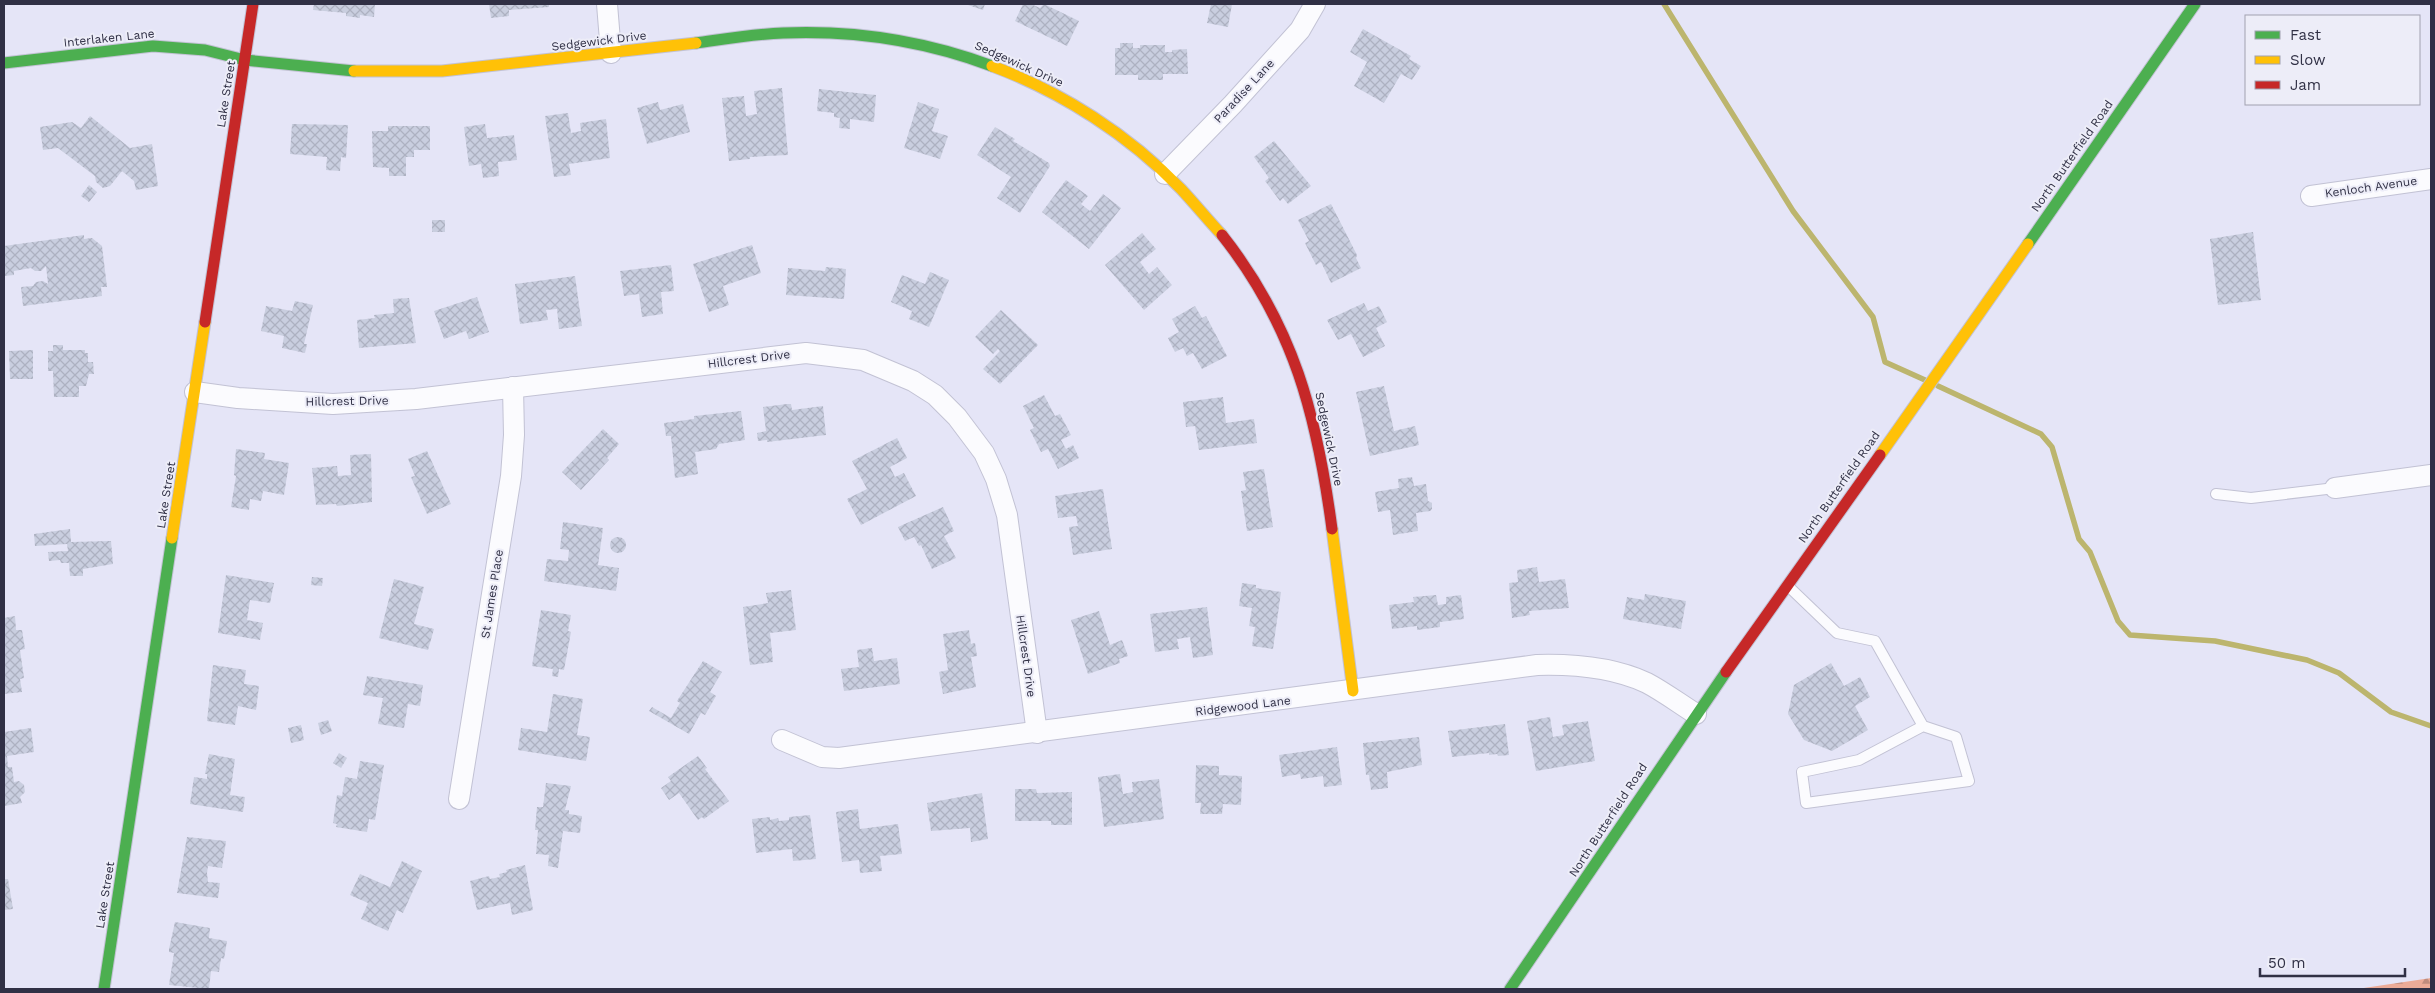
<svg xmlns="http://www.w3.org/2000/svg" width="2435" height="993" font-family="'Work Sans',sans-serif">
  <defs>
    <pattern id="forest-firs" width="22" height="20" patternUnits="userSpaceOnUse" patternTransform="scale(1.25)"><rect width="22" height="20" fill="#ecab97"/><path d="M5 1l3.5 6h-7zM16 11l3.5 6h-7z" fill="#c08c7d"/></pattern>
    <pattern id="building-cross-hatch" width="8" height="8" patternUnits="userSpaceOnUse" patternTransform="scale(1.25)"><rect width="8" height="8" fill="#c9cedf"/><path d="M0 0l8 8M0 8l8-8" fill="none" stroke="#adb1c1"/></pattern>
  </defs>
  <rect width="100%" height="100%" fill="#e5e5f7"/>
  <polygon fill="url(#forest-firs)" points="2431,978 2431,989 2357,989"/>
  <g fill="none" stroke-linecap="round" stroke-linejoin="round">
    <g stroke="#bcb56e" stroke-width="5.5">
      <polyline points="1664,4 1793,211 1873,317 1885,362 1925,380"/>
      <polyline points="1938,386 2041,434 2052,447 2079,539 2090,552 2118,621 2130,635 2215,641 2307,660 2339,673 2391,712 2431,726"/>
    </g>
  </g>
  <g fill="url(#building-cross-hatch)">
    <polygon points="314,4 375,4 374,17 360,15 360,18 346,16 346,13 313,10"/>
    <polygon points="489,4 549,4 549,7 509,10 509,16 491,18"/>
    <polygon points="965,4 985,4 983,10"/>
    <polygon points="1023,4 1031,4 1040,8 1044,4 1079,21 1067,46 1015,21"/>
    <polygon points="1211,4 1232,4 1228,27 1207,23"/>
    <polygon points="1363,29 1411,56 1409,59 1421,66 1412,80 1401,74 1384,103 1354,86 1367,62 1350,52"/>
    <polygon points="1120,43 1133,43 1133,48 1140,48 1140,45 1165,45 1165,52 1172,52 1172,50 1187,49 1188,74 1163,74 1163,80 1138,80 1138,75 1115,75 1115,48 1120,48"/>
    <polygon points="782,88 788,155 750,157 750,159 729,161 722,98 744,96 746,116 757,114 754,91"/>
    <polygon points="819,89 876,95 874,122 850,119 850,129 839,128 840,118 834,117 834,113 817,111"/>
    <polygon points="658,102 660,110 683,104 690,132 647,144 637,108"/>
    <polygon points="918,102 939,109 932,131 948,136 940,159 904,148"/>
    <polygon points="568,113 571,133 581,131 580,123 606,119 610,158 569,164 571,175 554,177 545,116"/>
    <polygon points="90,116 130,148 152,144 158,186 136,190 134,181 122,171 110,186 103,188 96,182 95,176 58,148 43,150 40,127 72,122 81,128"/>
    <polygon points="292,124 348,125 346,158 341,157 340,171 326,170 327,157 290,154"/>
    <polygon points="485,124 487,138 514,135 517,160 498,162 499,176 483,178 481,164 469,166 464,127"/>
    <polygon points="388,126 430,126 430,150 414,150 414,157 406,157 406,176 389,176 389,168 373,167 372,131 388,131"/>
    <polygon points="995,127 1015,139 1013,141 1049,163 1050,166 1020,213 997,198 1011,177 977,155"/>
    <polygon points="1274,141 1311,186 1288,204 1283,198 1280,201 1265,181 1269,178 1254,157"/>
    <polygon points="1066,180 1088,196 1081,204 1090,211 1103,194 1121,208 1089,249 1042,212"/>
    <polygon points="89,185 97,192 89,202 81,196"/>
    <polygon points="1331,204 1357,255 1356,258 1361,268 1331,283 1321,262 1316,265 1305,243 1309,241 1298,220"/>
    <rect x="432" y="220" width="13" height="12"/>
    <polygon points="2253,232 2261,300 2218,305 2210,239"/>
    <polygon points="1142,233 1156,249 1140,262 1149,274 1157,267 1172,285 1144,310 1105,265"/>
    <polygon points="84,235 84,239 92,238 102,246 107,287 101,287 102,296 23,306 21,287 33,286 36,282 43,281 48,284 46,266 41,271 35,271 31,268 14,271 14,275 4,276 4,246"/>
    <polygon points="752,245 761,273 723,286 729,305 709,312 693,264"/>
    <polygon points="671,265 674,291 661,292 663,314 642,317 639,294 624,296 620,271"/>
    <polygon points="826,267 846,269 844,299 786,295 788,268 825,271"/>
    <polygon points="930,272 949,280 929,327 909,319 912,311 891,302 902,275 925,284"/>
    <polygon points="575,276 582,326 559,329 557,309 546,310 548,320 520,324 515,284"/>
    <polygon points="477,297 489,332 469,339 466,331 444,339 434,311"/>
    <polygon points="409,298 416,343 359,348 357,320 375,318 374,315 394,313 393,299"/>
    <polygon points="295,301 313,305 304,344 307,344 305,353 282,348 284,336 261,331 266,306 292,311"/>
    <polygon points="1364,303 1368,311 1379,306 1387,322 1376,328 1385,346 1363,357 1351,334 1338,340 1327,320"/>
    <polygon points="1195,306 1202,318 1206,316 1227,356 1202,369 1193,353 1187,356 1183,348 1175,352 1168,338 1179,332 1172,319"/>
    <polygon points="1001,310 1038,345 1000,384 983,369 1000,351 998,349 993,354 975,337"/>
    <polygon points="53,345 63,345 63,350 85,350 85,353 88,353 88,362 93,362 94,374 89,374 86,386 79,386 79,397 54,397 53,371 48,371 48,351 53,351"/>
    <polygon points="33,350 33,379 10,379 9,351"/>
    <polygon points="1384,386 1394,431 1415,426 1419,445 1370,456 1356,392"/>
    <polygon points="1044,395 1055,416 1060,414 1071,435 1061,440 1066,449 1073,445 1079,458 1058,469 1048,449 1041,452 1030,430 1034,428 1023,406"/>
    <polygon points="1223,397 1226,423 1254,419 1257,443 1199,450 1195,426 1186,427 1183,402"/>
    <polygon points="787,404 791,404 792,410 823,406 826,435 767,442 767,440 758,441 757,433 766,431 763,407"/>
    <polygon points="741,411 745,440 719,444 716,449 695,452 698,474 675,478 671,436 666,436 664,423 694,419 694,416"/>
    <polygon points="603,429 619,444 607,458 609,460 581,490 562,472"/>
    <polygon points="897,438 907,458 890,467 895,477 904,473 916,496 861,525 847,499 867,489 852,461"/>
    <polygon points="236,449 265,453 264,459 289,463 284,495 263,491 261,501 250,499 249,510 231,507 236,476 234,475"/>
    <polygon points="427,451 451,504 427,514 411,477 415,476 408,459"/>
    <polygon points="371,454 372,502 337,506 336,504 316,505 312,468 337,466 338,476 351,475 350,455"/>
    <polygon points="1264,469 1273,527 1247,531 1241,491 1246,490 1243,472"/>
    <polygon points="1412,477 1414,486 1426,484 1428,501 1432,503 1432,509 1430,511 1416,513 1418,531 1393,535 1390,510 1378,512 1375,492 1399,488 1398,479"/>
    <polygon points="1103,489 1112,549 1073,555 1069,527 1078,526 1076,516 1058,518 1055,496"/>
    <polygon points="943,507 954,531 944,536 956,558 932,569 921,545 919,546 914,537 905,541 898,527"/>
    <polygon points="563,522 603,528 598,565 619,568 616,591 544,581 547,559 568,561 569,550 560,549"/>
    <polygon points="70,529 71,542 111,541 113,564 83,569 83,576 70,576 69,563 61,563 60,560 49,561 48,552 68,551 67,544 35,546 34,534"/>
    <circle cx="618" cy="545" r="8"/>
    <polygon points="1537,567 1539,582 1565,579 1569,608 1529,611 1530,615 1512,618 1509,583 1518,582 1517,570"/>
    <polygon points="226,575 274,583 270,603 250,600 247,620 263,623 260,640 218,633"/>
    <polygon points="312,577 323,578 322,586 311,585"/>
    <polygon points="394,579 424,587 414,624 434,629 428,650 379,638"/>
    <polygon points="1242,583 1256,585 1256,588 1281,592 1273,649 1252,646 1255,627 1249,626 1252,608 1239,606"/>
    <polygon points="791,590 796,630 770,633 773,662 750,665 743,607 768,603 766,593"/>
    <polygon points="1645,594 1686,601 1681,629 1623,619 1627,597 1644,600"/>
    <polygon points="1436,595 1438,605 1446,604 1446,597 1461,595 1464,619 1440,622 1440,627 1417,630 1417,626 1392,629 1389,605 1414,602 1413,597"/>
    <polygon points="1207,607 1213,655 1193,658 1190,637 1177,639 1179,649 1155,652 1150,614"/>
    <polygon points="541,610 571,615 568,631 571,632 564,670 559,669 558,677 552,676 553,669 532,666"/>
    <polygon points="1099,611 1110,645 1122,640 1128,656 1119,659 1120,663 1088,674 1071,620"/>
    <polygon points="15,616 16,630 22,630 25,649 20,650 24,678 20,679 22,692 4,694 4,618"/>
    <polygon points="969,630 971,644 975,643 977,656 971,657 976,687 943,694 939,672 948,670 943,634"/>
    <polygon points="872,648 874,661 897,658 900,684 844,691 841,669 859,667 857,650"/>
    <polygon points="703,661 722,672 710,692 716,696 705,715 701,713 689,734 649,711 652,707 671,718 680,703 677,701"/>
    <polygon points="1831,663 1844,686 1860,677 1870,697 1855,706 1868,730 1832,751 1804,740 1788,714 1794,685"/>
    <polygon points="213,665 246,670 244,684 259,686 256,710 238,706 235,725 207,721"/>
    <polygon points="367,676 423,685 420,706 408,704 404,728 378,724 383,698 363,695"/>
    <polygon points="553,694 583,699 577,735 590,737 586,761 518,750 521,728 547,732"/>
    <polygon points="1550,717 1553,737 1564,735 1562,725 1588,721 1595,761 1536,771 1527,721"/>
    <polygon points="328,720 332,731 321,735 318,723"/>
    <polygon points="1505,724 1509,755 1498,756 1497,754 1489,755 1489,753 1452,757 1448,731"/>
    <polygon points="301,725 304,740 291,743 288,728"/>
    <polygon points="31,728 34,752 7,756 8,767 12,767 14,782 19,781 24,785 25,792 20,797 22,803 4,806 4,732"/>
    <polygon points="1419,737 1422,765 1387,772 1388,788 1371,790 1369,775 1366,775 1363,743"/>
    <polygon points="1337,747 1342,785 1324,787 1323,776 1301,779 1300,774 1282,777 1279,755"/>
    <polygon points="339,753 347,758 341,768 333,763"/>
    <polygon points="209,754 235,759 230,795 245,797 243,812 190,804 194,777 207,779 207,774 205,774"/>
    <polygon points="698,756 707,768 705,769 729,801 704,819 702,817 698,820 679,793 669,800 661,788 671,781 668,777"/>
    <polygon points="360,761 384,765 375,820 369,819 367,832 336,827 337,824 333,823 337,795 342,796 345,777 357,779"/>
    <polygon points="1196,765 1219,766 1219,775 1242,776 1241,805 1223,804 1222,814 1200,814 1201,803 1195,803"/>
    <polygon points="1120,774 1123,794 1133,792 1132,782 1159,779 1164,819 1104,827 1098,777"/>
    <polygon points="546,783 571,786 565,810 569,810 569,814 582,816 580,833 563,831 558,868 548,866 549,855 536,854 538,830 535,830 537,807 543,807"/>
    <polygon points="1015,789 1036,789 1037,793 1072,792 1072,825 1051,825 1051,821 1015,821"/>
    <polygon points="982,793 988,839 971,842 970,828 931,831 927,803"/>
    <polygon points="858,809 860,829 898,824 902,854 880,856 882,871 860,873 859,860 842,862 836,812"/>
    <polygon points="810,815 816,859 793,861 792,849 756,853 752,819 770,817 770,820 778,818 779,821 789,820 789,817"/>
    <polygon points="187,837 226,841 222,868 208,866 207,873 208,882 220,883 218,898 177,893"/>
    <polygon points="402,861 422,871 403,913 397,910 388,931 361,919 368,903 350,895 360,874 390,887"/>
    <polygon points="525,865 533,910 512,915 510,903 477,910 470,881 489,876 490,879 500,877 499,874 507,872 506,870"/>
    <polygon points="4,879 8,879 13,909 4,910"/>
    <polygon points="175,922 210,928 209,938 227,941 224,959 221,958 219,972 211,971 209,989 169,985 174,953 169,952 169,949"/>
  </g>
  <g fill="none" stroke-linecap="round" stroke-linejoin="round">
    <g stroke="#c2c2d4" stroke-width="12">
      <g id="lane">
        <polyline points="2216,494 2251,498 2335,488"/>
        <polyline points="1788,586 1837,633 1875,641 1923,726 1956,737 1969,781 1806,803 1802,772 1859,760 1923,726"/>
      </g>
    </g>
    <g stroke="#c2c2d4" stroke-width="22">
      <g id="street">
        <polyline points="607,4 611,53"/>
        <polyline points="1165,174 1233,104 1300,30 1315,4"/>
        <polyline points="2311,196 2431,179"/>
        <polyline points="195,392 238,398 333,404 416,399 806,353 863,360 913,381 935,395 957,417 984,453 996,479 1007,515 1037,733"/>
        <polyline points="2335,488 2431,475"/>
        <path d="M 782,740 L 822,757 L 839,758 L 1537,665 C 1573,664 1615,668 1647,683 C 1664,692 1680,704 1696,714"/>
        <polyline points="459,799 511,476 514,435 513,387"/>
      </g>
    </g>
    <g stroke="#c2c2d4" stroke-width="13">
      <g id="fast">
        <path d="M 696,43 C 725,39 754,34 783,33 C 855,30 925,41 992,66"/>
        <polyline points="4,63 153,46 205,50 245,60 354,71"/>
        <polyline points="2028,244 2195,4"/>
        <polyline points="104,989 172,538"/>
        <polyline points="1510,989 1726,672"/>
      </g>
    </g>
    <g stroke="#c2c2d4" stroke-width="13">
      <g id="slow">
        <path d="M 992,66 C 1062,92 1129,135 1181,189 C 1195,204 1208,220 1222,235"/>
        <polyline points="354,71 442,71 696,43"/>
        <polyline points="1880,455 2028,244"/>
        <polyline points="1332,529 1353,691"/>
        <polyline points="172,538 205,322"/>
      </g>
    </g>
    <g stroke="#c2c2d4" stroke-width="13">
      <g id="jam">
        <path d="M 1222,235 C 1294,326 1317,416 1332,529"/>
        <polyline points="205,322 253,4"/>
        <polyline points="1726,672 1880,455"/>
      </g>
    </g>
    <use href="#lane" stroke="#fbfbfe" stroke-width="10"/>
    <use href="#street" stroke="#fbfbfe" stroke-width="20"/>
    <use href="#fast" stroke="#4caf50" stroke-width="11"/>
    <use href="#slow" stroke="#ffc107" stroke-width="11"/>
    <use href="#jam" stroke="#c62828" stroke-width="11"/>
  </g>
  <g text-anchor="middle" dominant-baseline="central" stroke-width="4" stroke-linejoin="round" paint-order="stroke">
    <g font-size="12" fill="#303045" stroke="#ededf8">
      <text transform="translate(109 38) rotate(-6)">Interlaken Lane</text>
      <text transform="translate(599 41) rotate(-7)">Sedgewick Drive</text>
      <text transform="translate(1019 64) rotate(24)">Sedgewick Drive</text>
      <text transform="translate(1244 91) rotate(-47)">Paradise Lane</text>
      <text transform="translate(226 94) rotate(-81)">Lake Street</text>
      <text transform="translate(2072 156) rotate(-55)">North Butterfield Road</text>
      <text transform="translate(2371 187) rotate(-8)">Kenloch Avenue</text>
      <text transform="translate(749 359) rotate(-7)">Hillcrest Drive</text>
      <text transform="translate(347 401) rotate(-1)">Hillcrest Drive</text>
      <text transform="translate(1329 439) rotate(78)">Sedgewick Drive</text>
      <text transform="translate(1839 487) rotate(-55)">North Butterfield Road</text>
      <text transform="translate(166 495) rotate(-81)">Lake Street</text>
      <text transform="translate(492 594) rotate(-81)">St James Place</text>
      <text transform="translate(1026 656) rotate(82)">Hillcrest Drive</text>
      <text transform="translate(1243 706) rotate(-7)">Ridgewood Lane</text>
      <text transform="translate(1608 820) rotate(-57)">North Butterfield Road</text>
      <text transform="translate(105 895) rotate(-81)">Lake Street</text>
    </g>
  </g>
  <rect width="2435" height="993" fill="none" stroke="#303045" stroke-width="10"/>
  <rect x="2245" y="15" width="175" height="90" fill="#ededf8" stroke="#a1a1b0"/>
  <rect x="2255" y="31" width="25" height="8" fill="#4caf50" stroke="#a1a1b0"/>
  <text x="2290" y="40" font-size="15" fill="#303045">Fast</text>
  <rect x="2255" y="56" width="25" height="8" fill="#ffc107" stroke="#a1a1b0"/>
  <text x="2290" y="65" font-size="15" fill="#303045">Slow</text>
  <rect x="2255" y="81" width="25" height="8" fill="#c62828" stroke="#a1a1b0"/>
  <text x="2290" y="90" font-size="15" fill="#303045">Jam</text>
  <path d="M2260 968v8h145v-8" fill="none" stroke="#303045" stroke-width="2.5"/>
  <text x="2268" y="968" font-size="15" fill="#303045" stroke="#ededf8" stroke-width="4" paint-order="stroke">50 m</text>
</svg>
